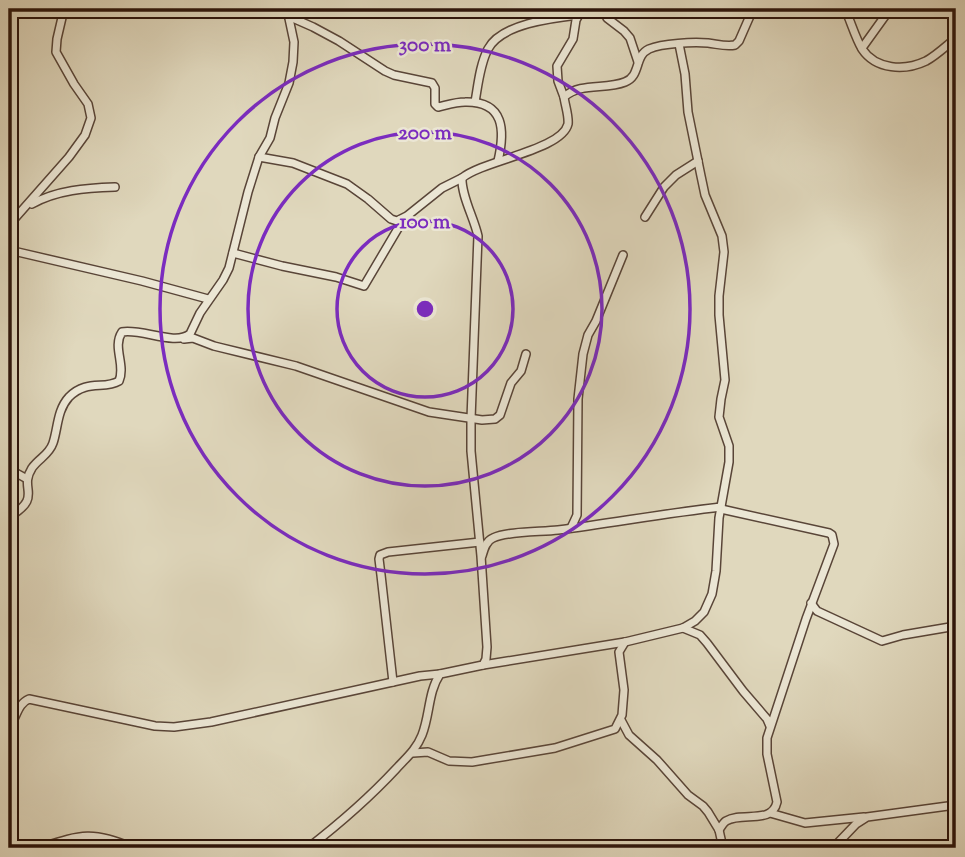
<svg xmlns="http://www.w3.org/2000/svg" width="965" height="857" font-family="'Sorts Mill Goudy',serif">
  <rect width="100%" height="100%" fill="#e0d8bd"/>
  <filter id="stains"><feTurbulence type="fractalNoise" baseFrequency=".00286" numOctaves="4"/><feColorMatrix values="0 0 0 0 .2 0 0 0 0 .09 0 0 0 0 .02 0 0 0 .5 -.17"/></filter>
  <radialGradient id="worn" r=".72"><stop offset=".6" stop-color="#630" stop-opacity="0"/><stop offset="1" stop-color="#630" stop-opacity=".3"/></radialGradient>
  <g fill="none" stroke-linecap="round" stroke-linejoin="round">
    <g stroke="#594538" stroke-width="10">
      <g id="minor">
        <polyline points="608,9 607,18 624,31 630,38 638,62"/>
        <path d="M 845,9 C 851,22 855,37 862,49 C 876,70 905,71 926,61 C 937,55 947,45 956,38"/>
        <path d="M 288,16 L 313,27 L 339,41 L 385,71 L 394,75 L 432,83 L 435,88 L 435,104 L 438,107 C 447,105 456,102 465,102 C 505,101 505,131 498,161"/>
        <polyline points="862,48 890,9"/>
        <polyline points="564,97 558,81 557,66 573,39 576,20 582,9"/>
        <path d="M 475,102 C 478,85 480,64 488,49 C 501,24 552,18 578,15"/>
        <polyline points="259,157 293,163 347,184 368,199 391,219 397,221 407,216 442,188 462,178"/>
        <path d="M 32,204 C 57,190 86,188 115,187"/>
        <polyline points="645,217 664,187 676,175 698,161"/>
        <polyline points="9,225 69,157 85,135 91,118 88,104 74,84 56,52 57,39 64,9"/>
        <polyline points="9,250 142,281 208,299"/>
        <polyline points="233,253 282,266 336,277 364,286 403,220"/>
        <polyline points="184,339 193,338 214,346 296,366 429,412 482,420 495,419 500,415 511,383 521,371 526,354"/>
        <polyline points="9,469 27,479"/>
        <path d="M 9,517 C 44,496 18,490 32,468 C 39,458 49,455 53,443 C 58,428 57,410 69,397 C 87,379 104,390 119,381 C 126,365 112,347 122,332 C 141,328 175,346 190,334 L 200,313 L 223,280 L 229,268 L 248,192 L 259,157 L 270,138 L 275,118 L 289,83 L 293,62 L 294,42 L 287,9"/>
        <polyline points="571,528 577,515 578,399 583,354 588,335 596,321 623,255"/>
        <path d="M 482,556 C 484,549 486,541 493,538 C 508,531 541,532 558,530 C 613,523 666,513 721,507"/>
        <polyline points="811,603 817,611 882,641 903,635 956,626"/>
        <polyline points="683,628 700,635 707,643 743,691 767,719 770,726"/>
        <polyline points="483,665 625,642 683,628 695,621 704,612 712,594 716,571 719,518 729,462 729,446 719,417 721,399 725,380 719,315 719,296 724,252 722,236 705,195 701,176 688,112 685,74 679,44"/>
        <polyline points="393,682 381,575 379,559 380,555 388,552 480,542"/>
        <polyline points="621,720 629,735 657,760 688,795 703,806 708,812 719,830 723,848"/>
        <path d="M 9,727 C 17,718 17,704 29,699 L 155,726 L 174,727 L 211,722 L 420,676 L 440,674"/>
        <polyline points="413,753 428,752 449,761 472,762 555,748 615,729 622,715 624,690 619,652 625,642"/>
        <polyline points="770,813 805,823 864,817"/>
        <path d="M 719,830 C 721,827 723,823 726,821 C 742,811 772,825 777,802 L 767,754 L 767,738 L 806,619 L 834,544 L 832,535 L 829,533 L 721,509"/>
        <path d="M 39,848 C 80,835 92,830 133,848"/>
        <path d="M 308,848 C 339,824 369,798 396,769 C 406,758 416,750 422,735 C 430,715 428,692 440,674 L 483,665 L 486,659 L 487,647 L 481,556 L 471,451 L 471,419 L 478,236 C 474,218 461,195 462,178 C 484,160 562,150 568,124 C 569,116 565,105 564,97 C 581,82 605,90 625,82 C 641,76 634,56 649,49 C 663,43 693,42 708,43 C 717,44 726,47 735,45 L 739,41 L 753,9"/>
        <polyline points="833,848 856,824 867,817 948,806 956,802"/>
      </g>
    </g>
    <use href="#minor" stroke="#ebe6d4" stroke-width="7"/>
  </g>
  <g fill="none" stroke="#7b2cbf" stroke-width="3.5">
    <circle cx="425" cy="309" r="88"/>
    <circle cx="425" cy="309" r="177"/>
    <circle cx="425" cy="309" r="265"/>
  </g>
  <circle cx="425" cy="309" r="10" fill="#7b2cbf" stroke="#ebe6d4" stroke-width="3.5"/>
  <g font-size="21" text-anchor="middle" font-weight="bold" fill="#7b2cbf" stroke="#ebe6d4" stroke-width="5" stroke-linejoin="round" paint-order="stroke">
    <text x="425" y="51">300 m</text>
    <text x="425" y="139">200 m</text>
    <text x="425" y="228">100 m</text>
  </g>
  <rect width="965" height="857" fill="none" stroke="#e0d8bd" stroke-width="35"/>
  <rect x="10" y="10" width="944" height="836" fill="none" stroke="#2c140b" stroke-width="3.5"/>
  <rect x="18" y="18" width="930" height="822" fill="none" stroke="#2c140b" stroke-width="2"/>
  <rect width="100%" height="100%" filter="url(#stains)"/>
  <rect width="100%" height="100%" fill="url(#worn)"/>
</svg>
